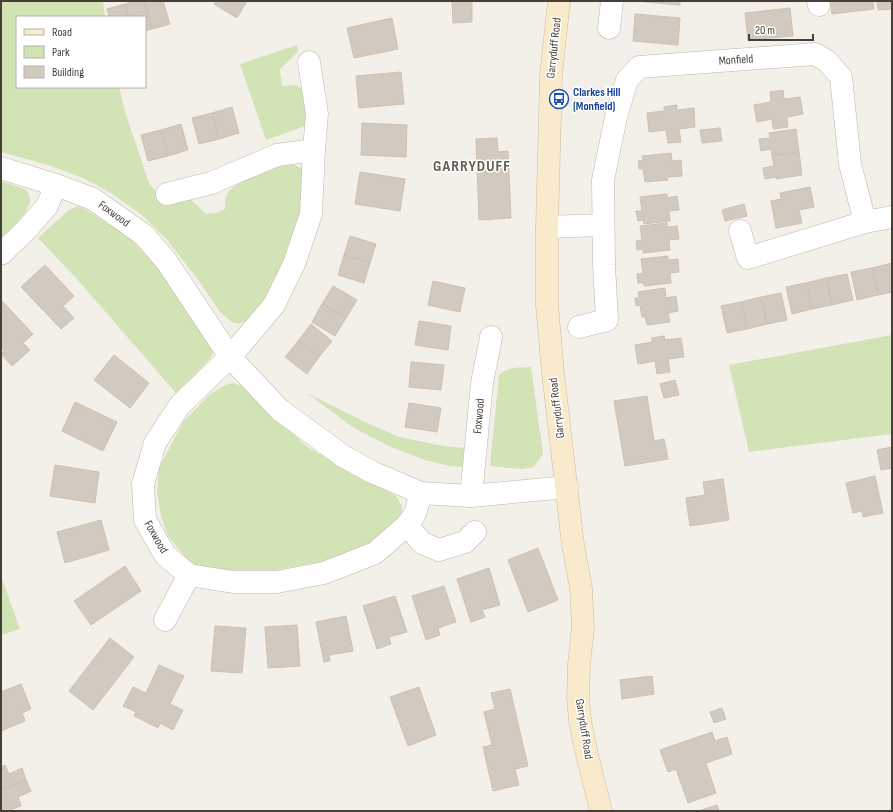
<svg xmlns="http://www.w3.org/2000/svg" width="893" height="812" font-family="'Sofia Sans Condensed',sans-serif">
  <rect width="100%" height="100%" fill="#f3efe9"/>
  <g fill="#d2e3b6">
    <path d="M 1,1 L 103,1 L 105,17 L 17,17 L 17,87 L 119,87 L 126,115 L 149,183 L 167,206 L 189,198 L 206,214 L 216,213 L 225,209 C 225,204 225,196 229,191 C 235,183 271,170 282,165 L 290,163 L 304,169 L 303,210 L 295,234 L 269,296 L 250,319 L 239,324 L 232,322 L 220,312 L 199,281 L 168,241 L 142,215 L 111,193 L 83,178 L 48,165 L 1,152 Z"/>
    <polygon points="297,45 298,49 297,53 280,69 282,86 296,85 305,91 311,124 266,140 240,64"/>
    <path d="M 1,181 L 27,190 C 28,193 30,197 30,200 C 30,212 9,231 1,239 Z"/>
    <polygon points="78,206 88,211 130,238 159,269 206,336 213,352 211,358 176,393 77,279 38,238 69,210"/>
    <polygon points="892,335 892,434 749,452 729,365"/>
    <path d="M 531,367 L 543,454 L 534,467 L 522,469 L 490,466 L 499,375 C 509,366 519,368 531,367 Z"/>
    <polygon points="233,383 242,386 306,446 349,471 396,496 402,506 402,514 376,542 335,559 276,570 232,570 205,568 189,562 168,536 161,516 157,492 159,468 183,422 210,394 225,385"/>
    <polygon points="307,393 363,421 399,437 443,446 464,448 463,467 449,466 425,460 391,447 354,428"/>
    <polygon points="1,576 20,629 1,635"/>
  </g>
  <g fill="#d3cabf" stroke="#cdc1b3">
    <polygon points="136,1 144,1 152,29 145,31 145,17 129,17 125,4"/>
    <polygon points="144,1 163,1 170,24 152,29"/>
    <polygon points="216,1 247,1 237,18 214,4"/>
    <polygon points="452,1 472,1 472,22 453,23"/>
    <polygon points="635,1 680,1 680,5"/>
    <polygon points="830,1 873,1 874,9 832,14"/>
    <polygon points="877,1 892,1 892,9 878,10"/>
    <polygon points="125,4 129,17 109,17 107,9"/>
    <polygon points="790,8 793,36 748,40 745,13"/>
    <polygon points="635,14 680,18 678,45 633,41"/>
    <polygon points="392,18 398,49 354,58 347,28"/>
    <polygon points="401,72 404,104 359,108 356,76"/>
    <polygon points="783,90 784,99 800,97 803,114 787,117 788,127 773,129 772,119 757,122 754,105 771,102 770,92"/>
    <polygon points="677,105 677,110 694,108 695,127 679,129 681,142 668,143 666,130 649,132 647,113 664,111 664,107"/>
    <polygon points="232,107 239,133 219,139 212,113"/>
    <polygon points="212,113 219,139 199,144 192,118"/>
    <polygon points="362,123 407,125 406,157 361,155"/>
    <polygon points="181,124 188,150 168,156 161,130"/>
    <polygon points="720,128 722,141 702,143 700,130"/>
    <polygon points="796,129 799,152 772,156 771,149 761,151 759,139 770,138 769,133"/>
    <polygon points="161,130 168,156 148,161 141,135"/>
    <polygon points="497,138 498,152 508,151 511,218 479,220 476,139"/>
    <polygon points="799,152 802,175 776,179 776,177 765,179 763,168 774,166 772,156"/>
    <polygon points="671,153 672,161 681,160 682,176 667,177 668,180 645,182 643,169 639,169 638,161 643,160 642,156"/>
    <polygon points="360,172 405,179 400,211 355,204"/>
    <polygon points="810,187 814,207 799,210 802,223 776,228 771,201 781,199 780,193"/>
    <polygon points="667,194 667,198 677,196 679,210 669,211 670,221 644,224 643,220 638,221 636,211 642,211 640,197"/>
    <polygon points="744,204 747,216 725,221 722,210"/>
    <polygon points="667,223 667,227 677,226 679,239 669,240 670,250 643,253 643,249 637,250 636,241 642,240 640,226"/>
    <polygon points="350,236 376,244 370,263 344,255"/>
    <polygon points="344,255 370,263 364,283 338,275"/>
    <polygon points="668,256 668,260 678,259 679,272 670,273 671,283 644,286 644,283 638,283 637,274 643,273 641,259"/>
    <polygon points="892,263 892,292 878,295 872,268"/>
    <polygon points="45,265 74,296 63,306 74,318 61,329 21,287"/>
    <polygon points="872,268 878,295 857,300 851,272"/>
    <polygon points="847,274 853,300 832,305 826,278"/>
    <polygon points="826,278 832,305 812,309 806,283"/>
    <polygon points="433,281 465,288 460,312 428,305"/>
    <polygon points="806,283 812,309 792,314 786,287"/>
    <polygon points="333,286 357,300 346,318 322,304"/>
    <polygon points="665,288 666,298 676,296 678,311 668,313 670,322 647,325 645,317 642,317 640,305 636,306 635,298 639,298 638,292"/>
    <polygon points="781,293 787,320 767,324 761,297"/>
    <polygon points="761,297 767,324 747,329 741,302"/>
    <polygon points="2,301 33,334 23,343 30,350 12,366 1,354 4,351 1,347 1,302"/>
    <polygon points="741,302 747,329 727,333 721,306"/>
    <polygon points="322,304 346,318 335,336 312,322"/>
    <polygon points="419,321 451,326 448,350 415,345"/>
    <polygon points="311,324 332,341 319,357 298,341"/>
    <polygon points="664,336 665,340 681,338 684,357 668,359 670,372 657,374 655,361 638,364 635,345 652,342 652,338"/>
    <polygon points="298,341 319,357 307,374 285,357"/>
    <polygon points="114,355 149,383 130,408 94,380"/>
    <polygon points="411,362 444,365 441,390 409,387"/>
    <polygon points="675,380 679,395 664,398 660,384"/>
    <polygon points="647,396 654,441 664,439 668,459 625,466 614,401"/>
    <polygon points="75,402 117,422 103,451 62,431"/>
    <polygon points="409,403 441,408 437,432 405,427"/>
    <polygon points="892,447 892,468 881,470 877,450"/>
    <polygon points="55,465 99,472 95,503 50,496"/>
    <polygon points="875,476 883,513 863,517 862,511 853,513 846,483"/>
    <polygon points="723,479 729,520 690,526 686,498 705,495 703,482"/>
    <polygon points="101,520 109,550 65,563 57,532"/>
    <polygon points="538,548 558,600 528,612 508,560"/>
    <polygon points="125,566 141,591 91,625 74,601"/>
    <polygon points="489,568 500,605 482,610 485,617 471,622 457,579"/>
    <polygon points="444,586 456,622 438,628 440,635 426,640 412,596"/>
    <polygon points="395,596 407,632 389,637 391,644 377,649 363,606"/>
    <polygon points="346,616 353,651 329,655 330,661 324,662 316,622"/>
    <polygon points="297,625 300,666 268,668 265,627"/>
    <polygon points="215,626 246,628 242,673 211,671"/>
    <polygon points="110,638 134,657 93,710 69,691"/>
    <polygon points="159,665 184,676 170,704 183,710 173,730 160,723 158,728 134,716 136,712 123,706 133,687 146,693"/>
    <polygon points="652,676 654,694 622,699 620,680"/>
    <polygon points="21,684 31,709 22,713 25,721 1,731 1,692"/>
    <polygon points="419,687 436,735 408,746 390,697"/>
    <polygon points="510,689 528,766 515,769 519,785 493,791 483,747 492,745 484,712 495,709 491,693"/>
    <polygon points="722,708 726,719 714,723 710,712"/>
    <polygon points="712,732 715,741 727,737 732,754 706,763 716,793 688,803 676,769 668,772 660,750"/>
    <polygon points="5,765 9,774 22,768 26,780 1,790 1,767"/>
    <polygon points="26,780 31,791 18,797 21,806 8,811 1,811 1,790"/>
    <polygon points="717,805 719,811 699,811"/>
  </g>
  <g fill="none" stroke-linecap="round" stroke-linejoin="round">
    <g stroke="#bdb6ac" stroke-width="23">
      <g id="street">
        <polyline points="818,1 819,5"/>
        <polyline points="609,28 612,1"/>
        <polyline points="309,62 317,114 314,150 311,214 294,264 274,305 230,357 180,405 155,443 143,484 145,520 165,555 189,575 233,582 277,582 324,573 375,553 407,525 415,514 421,493"/>
        <polyline points="1,168 56,185 93,199 144,235 167,262 230,357 280,410 343,456 372,472 421,493 471,496 567,487"/>
        <polyline points="167,194 211,183 277,155 314,150"/>
        <polyline points="547,227 603,225"/>
        <polyline points="740,231 748,258 865,222 892,217"/>
        <polyline points="1,254 27,229 47,206 56,185"/>
        <polyline points="579,327 607,320 604,265 603,180 616,117 627,80 639,67 815,54 827,61 841,77 850,164 865,222"/>
        <polyline points="471,496 482,383 491,337"/>
        <polyline points="407,525 422,543 439,550 465,542 475,532"/>
        <polyline points="165,620 189,575"/>
      </g>
    </g>
    <g stroke="#cebd9d" stroke-width="23">
      <polyline id="secondary" points="559,1 551,75 547,227 547,305 553,373 573,545 581,588 583,627 579,665 578,697 580,721 587,755 601,811"/>
    </g>
    <use href="#street" stroke="#fff" stroke-width="22"/>
    <use href="#secondary" stroke="#f9eacc" stroke-width="22"/>
  </g>
  <defs>
    <g id="bus-ring" transform="scale(1)"><circle r="9.5" fill="#fff" stroke="#1a4fb4" stroke-width="1.5"/><path d="M-5-6H5V4H4V6H2V4H-2V6H-4V4H-5ZM-3.5-4V0h7V-4ZM-3.5 1.2v1.5H-2V1.2ZM2 1.2v1.5H3.5V1.2Z" fill="#1a4fb4"/></g>
  </defs>
  <g fill-rule="evenodd">
    <use href="#bus-ring" x="559" y="99"/>
  </g>
  <g text-anchor="middle" dominant-baseline="central" stroke-width="3" stroke-linejoin="round" paint-order="stroke">
    <g font-size="12" fill="#453f38" stroke="#fff">
      <text transform="translate(554 48) rotate(-84)">Garryduff Road</text>
      <text transform="translate(736 60) rotate(-4)">Monfield</text>
      <text transform="translate(114 214) rotate(36)">Foxwood</text>
      <text transform="translate(557 408) rotate(-97)">Garryduff Road</text>
      <text transform="translate(479 416) rotate(-85)">Foxwood</text>
      <text transform="translate(156 537) rotate(60)">Foxwood</text>
      <text transform="translate(584 729) rotate(81)">Garryduff Road</text>
    </g>
    <g font-size="12" font-weight="bold" fill="#164399" stroke="#fff" text-anchor="start">
      <text x="573" y="92">Clarkes Hill<tspan x="573" dy="14">(Monfield)</tspan></text>
    </g>
    <g font-size="16" font-weight="bold" letter-spacing="1" fill="#675c50" stroke="#fff">
      <text x="472" y="166">GARRYDUFF</text>
    </g>
  </g>
  <rect width="893" height="812" fill="none" stroke="#453f38" stroke-width="4"/>
  <rect x="16" y="16" width="130" height="72" fill="#ffffff" stroke="#b5b2af"/>
  <rect x="24" y="29" width="20" height="6" fill="#f9eacc" stroke="#b5b2af"/>
  <text x="52" y="36" font-size="12" fill="#453f38">Road</text>
  <rect x="24" y="46" width="20" height="12" fill="#d2e3b6" stroke="#b5b2af"/>
  <text x="52" y="56" font-size="12" fill="#453f38">Park</text>
  <rect x="24" y="66" width="20" height="12" fill="#d3cabf" stroke="#b5b2af"/>
  <text x="52" y="76" font-size="12" fill="#453f38">Building</text>
  <path d="M749 34v6h64v-6" fill="none" stroke="#453f38" stroke-width="2"/>
  <text x="755" y="34" font-size="12" fill="#453f38" stroke="#ffffff" stroke-width="3" paint-order="stroke">20 m</text>
</svg>
